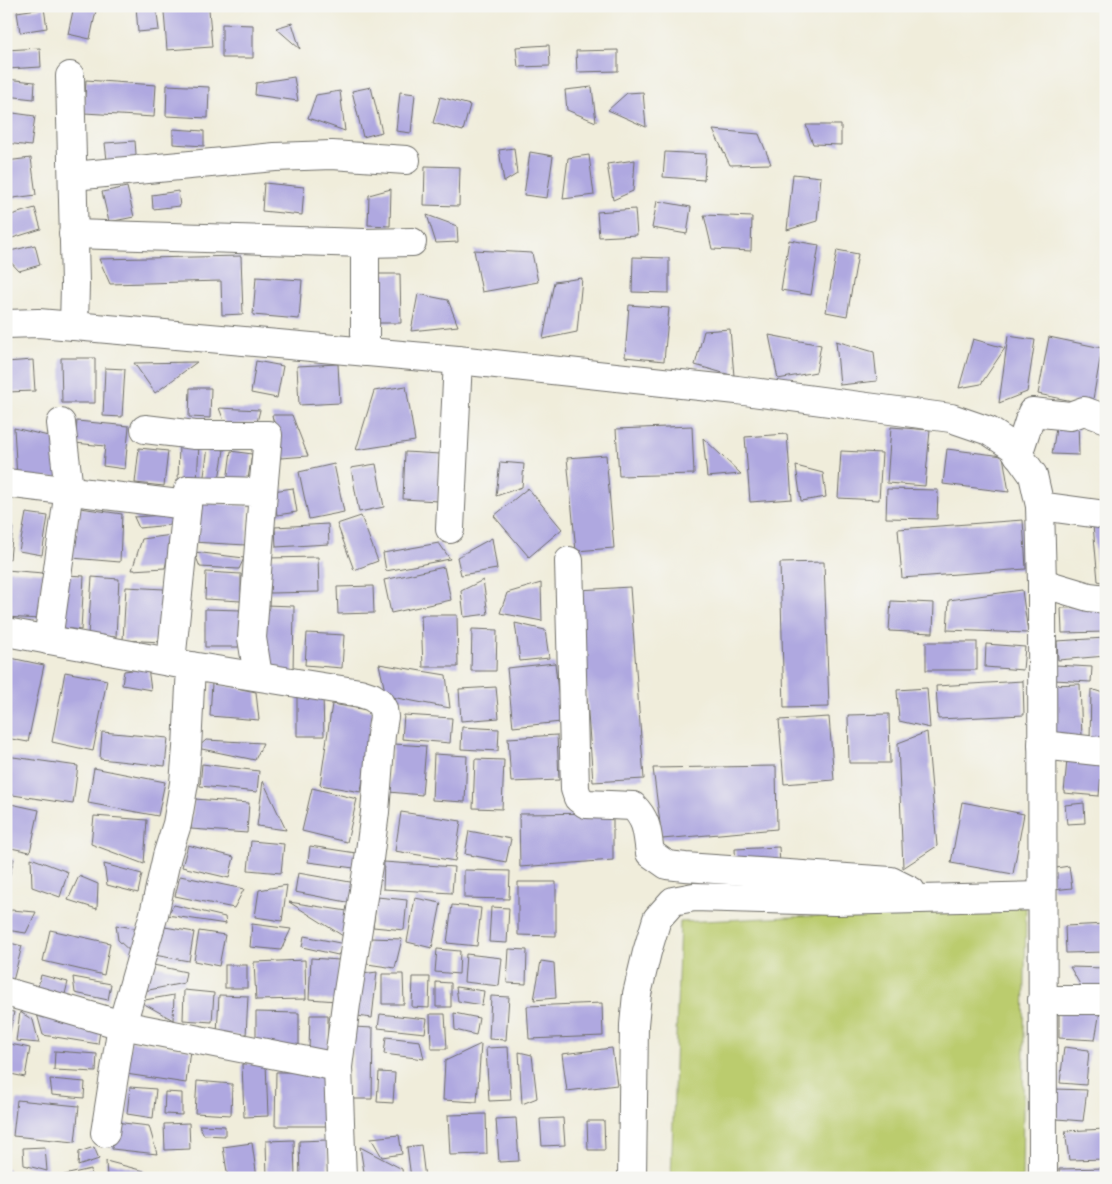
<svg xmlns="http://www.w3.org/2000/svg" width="1112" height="1184" font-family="'Architects Daughter',sans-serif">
  <rect width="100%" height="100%" fill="#f6f6f2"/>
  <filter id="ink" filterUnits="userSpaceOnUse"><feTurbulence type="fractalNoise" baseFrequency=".02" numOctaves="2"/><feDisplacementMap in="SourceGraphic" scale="10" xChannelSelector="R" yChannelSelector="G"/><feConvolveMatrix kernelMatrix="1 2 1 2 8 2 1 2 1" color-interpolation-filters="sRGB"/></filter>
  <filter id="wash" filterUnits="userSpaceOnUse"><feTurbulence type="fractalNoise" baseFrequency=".0096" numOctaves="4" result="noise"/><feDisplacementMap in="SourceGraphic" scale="20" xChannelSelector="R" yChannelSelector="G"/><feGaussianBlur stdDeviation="1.12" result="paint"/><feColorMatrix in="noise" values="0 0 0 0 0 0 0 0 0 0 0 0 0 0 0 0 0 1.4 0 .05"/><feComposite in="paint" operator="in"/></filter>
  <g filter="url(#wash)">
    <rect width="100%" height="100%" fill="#f0eddb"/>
    <polygon fill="#bbcc6e" stroke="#737c4c" points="1026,905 1022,1178 671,1178 680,922 1011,907"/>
    <g id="blocks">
      <g fill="#afa8e0">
        <polygon points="74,6 97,6 90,39 68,34"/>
        <polygon points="136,6 156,6 159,30 138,32"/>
        <polygon points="44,8 47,28 20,32 17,12"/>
        <polygon points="209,9 212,47 167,50 164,12"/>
        <polygon points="292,23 300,49 276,28"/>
        <polygon points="222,24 253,25 253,58 222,58"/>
        <polygon points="549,45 550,66 518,67 516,47"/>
        <polygon points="40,48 41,67 7,69 6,50"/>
        <polygon points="618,50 618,71 577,72 576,51"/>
        <polygon points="294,77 298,101 255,95 256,83"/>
        <polygon points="6,79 35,82 34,99 6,96"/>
        <polygon points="86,80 156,85 154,117 84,113"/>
        <polygon points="167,85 209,87 208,118 166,116"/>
        <polygon points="371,87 382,132 363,137 352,91"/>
        <polygon points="592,87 596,122 567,110 565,90"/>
        <polygon points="340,91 345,131 308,118 316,95"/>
        <polygon points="400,92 415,94 411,133 396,131"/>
        <polygon points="643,92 646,127 608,110 627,93"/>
        <polygon points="440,97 470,105 463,131 433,123"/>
        <polygon points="6,112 35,116 31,146 6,143"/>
        <polygon points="806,125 841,125 841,145 813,144"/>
        <polygon points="173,129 204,131 204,146 173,144"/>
        <polygon points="713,130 759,134 771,164 730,165"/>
        <polygon points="135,141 137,167 108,169 105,143"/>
        <polygon points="514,148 517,174 504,182 499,150"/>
        <polygon points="530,152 553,156 547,198 524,195"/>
        <polygon points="665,152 706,154 704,180 663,177"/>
        <polygon points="589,155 594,195 563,199 568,158"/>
        <polygon points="31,158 36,195 6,199 6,161"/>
        <polygon points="635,160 633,191 613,200 607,164"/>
        <polygon points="425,166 460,167 459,206 424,205"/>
        <polygon points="793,174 821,177 817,221 787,230"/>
        <polygon points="264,183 304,187 302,215 262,211"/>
        <polygon points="127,187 134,217 109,222 102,192"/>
        <polygon points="391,189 390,226 368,225 369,195"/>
        <polygon points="178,191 180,206 153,209 152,195"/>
        <polygon points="657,201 691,207 687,234 652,228"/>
        <polygon points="35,208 41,229 6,240 11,215"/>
        <polygon points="635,209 637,235 599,237 597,212"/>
        <polygon points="427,215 457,226 458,242 436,243"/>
        <polygon points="704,215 752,217 751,251 712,249"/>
        <polygon points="789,240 819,245 811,295 781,290"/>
        <polygon points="35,245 40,265 19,271 6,257 6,252"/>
        <polygon points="474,250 532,253 538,282 482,292"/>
        <polygon points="837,250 858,254 847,316 826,312"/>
        <polygon points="241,256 243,314 222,315 221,281 110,284 99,259"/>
        <polygon points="633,257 669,258 669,293 632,292"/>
        <polygon points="372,274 400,274 401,323 373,323"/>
        <polygon points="256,277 302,280 299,319 253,315"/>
        <polygon points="582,278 577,332 543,339 554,282"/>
        <polygon points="418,294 448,300 458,326 411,331"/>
        <polygon points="629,305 669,308 664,361 625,357"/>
        <polygon points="730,329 734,376 695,365 704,331"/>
        <polygon points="769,335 821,345 816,372 778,379"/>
        <polygon points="1008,336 1035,340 1027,392 999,403"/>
        <polygon points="1049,337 1102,348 1092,405 1038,394"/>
        <polygon points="973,339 1005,348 981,384 959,388"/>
        <polygon points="836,341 874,352 877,381 840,385"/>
        <polygon points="61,358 95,358 95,403 62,403"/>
        <polygon points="33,360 35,391 6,392 6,362"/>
        <polygon points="256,361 283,366 277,398 251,393"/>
        <polygon points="197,362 155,393 134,363"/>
        <polygon points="338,364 340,403 299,405 297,366"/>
        <polygon points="105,368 125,369 122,417 103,416"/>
        <polygon points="406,386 415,441 356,450 374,391"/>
        <polygon points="190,388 211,388 210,418 189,417"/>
        <polygon points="219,408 260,410 257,422 226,426"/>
        <polygon points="272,415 292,415 308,456 281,458"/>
        <polygon points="77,421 129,426 125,469 103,466 105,446 75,443"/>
        <polygon points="1078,421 1079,455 1052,454 1057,422"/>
        <polygon points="692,426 694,474 619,476 616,429"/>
        <polygon points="891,427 930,430 925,486 887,483"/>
        <polygon points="14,428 57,438 59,477 17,478"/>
        <polygon points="787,434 792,499 750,502 745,437"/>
        <polygon points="703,438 741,474 707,477"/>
        <polygon points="179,442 199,443 197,483 178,482"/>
        <polygon points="208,447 224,450 218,485 203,483"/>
        <polygon points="139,448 168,451 164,486 135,483"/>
        <polygon points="947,449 1003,456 1009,492 943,484"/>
        <polygon points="231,451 252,454 247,485 227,482"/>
        <polygon points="841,451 882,453 879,500 838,498"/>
        <polygon points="405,452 440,454 438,501 403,499"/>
        <polygon points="606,455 614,548 576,551 567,458"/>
        <polygon points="500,462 524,464 522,487 496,496"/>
        <polygon points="334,464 344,512 309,519 299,472"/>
        <polygon points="376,464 384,507 359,512 351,468"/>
        <polygon points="796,466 823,473 826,497 801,501"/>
        <polygon points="1105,478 1106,478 1106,500 1101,498"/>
        <polygon points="293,488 297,512 277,515 273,491"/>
        <polygon points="528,488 562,529 529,557 494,516"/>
        <polygon points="887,489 938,490 937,519 886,518"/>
        <polygon points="195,502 248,506 246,545 192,542"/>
        <polygon points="80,508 122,514 120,562 72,558"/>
        <polygon points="26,513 48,516 42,555 19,551"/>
        <polygon points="177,514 170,525 139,528 134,517"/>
        <polygon points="361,516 378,561 354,570 337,524"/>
        <polygon points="1023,520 1026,569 902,578 898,529"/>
        <polygon points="328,524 329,544 276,547 275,527"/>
        <polygon points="1093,525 1106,528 1106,583 1098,581"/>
        <polygon points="6,526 13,527 10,559 6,558"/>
        <polygon points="172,535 165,568 132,570 142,539"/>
        <polygon points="492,538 497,569 461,575 457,557"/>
        <polygon points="439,543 450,559 386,571 383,553"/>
        <polygon points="194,552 244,558 239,569 200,567"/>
        <polygon points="318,557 319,592 270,593 268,558"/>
        <polygon points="824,562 829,707 784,708 780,563"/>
        <polygon points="444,567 451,600 391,613 384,580"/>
        <polygon points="6,570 43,573 39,619 6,617"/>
        <polygon points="206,572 241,574 241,601 205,599"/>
        <polygon points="66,575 84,576 81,630 63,628"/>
        <polygon points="92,577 119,579 116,637 88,635"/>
        <polygon points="483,580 488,614 464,617 461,591"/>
        <polygon points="541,583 542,621 500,613 507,593"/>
        <polygon points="373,586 374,613 338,614 337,587"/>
        <polygon points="126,587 164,589 162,642 123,640"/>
        <polygon points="630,587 644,779 593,782 579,590"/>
        <polygon points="1022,590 1028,633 947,630 949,600"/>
        <polygon points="891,601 934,603 933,633 889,631"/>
        <polygon points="265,605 294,606 293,674 264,674"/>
        <polygon points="1106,607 1106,632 1062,633 1061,608"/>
        <polygon points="205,609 241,610 241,647 205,647"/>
        <polygon points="421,615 457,615 458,667 423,667"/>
        <polygon points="515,623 545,630 549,658 520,661"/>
        <polygon points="472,629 497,630 496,671 471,671"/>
        <polygon points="307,633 344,635 342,668 305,665"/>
        <polygon points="1105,638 1106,656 1058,660 1057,641"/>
        <rect x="926" y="642" width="51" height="28"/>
        <polygon points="986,644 1025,647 1023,670 985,667"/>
        <polygon points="6,657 44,665 28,742 6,738"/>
        <polygon points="555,663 561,722 513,727 507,668"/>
        <polygon points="379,664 446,675 450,708 386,696"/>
        <polygon points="1055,665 1092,667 1091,682 1054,680"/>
        <polygon points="148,668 151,690 122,685 124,671"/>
        <polygon points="65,672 107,680 93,751 52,742"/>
        <polygon points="1023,681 1024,715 938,719 936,686"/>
        <polygon points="212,683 256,692 259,720 210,716"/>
        <polygon points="1080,684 1082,737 1052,738 1050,685"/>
        <polygon points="496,687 499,718 461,721 459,689"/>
        <polygon points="927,688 930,728 899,721 897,690"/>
        <polygon points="1091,689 1106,694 1105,747 1090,740"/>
        <polygon points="323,695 324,736 297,736 297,696"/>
        <polygon points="332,704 373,711 361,792 320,785"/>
        <polygon points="889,714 890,763 849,763 848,715"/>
        <polygon points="404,715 452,718 450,743 402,739"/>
        <polygon points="829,717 834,780 784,784 779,720"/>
        <polygon points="462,727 499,729 498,751 461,749"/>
        <polygon points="102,732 168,738 165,766 100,759"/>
        <polygon points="927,732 937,846 903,868 898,743"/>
        <polygon points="557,735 559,780 511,782 508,738"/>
        <polygon points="206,740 263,743 255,760 197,748"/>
        <polygon points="393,744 426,746 422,795 389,792"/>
        <polygon points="434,754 467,756 465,802 432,800"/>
        <polygon points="6,756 78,766 73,804 6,794"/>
        <polygon points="475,759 504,760 502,809 473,808"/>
        <polygon points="1067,760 1102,763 1099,796 1064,793"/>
        <polygon points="202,764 259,771 257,792 200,786"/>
        <polygon points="776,766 777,829 662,839 653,768"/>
        <polygon points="94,768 165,782 158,816 88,803"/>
        <polygon points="263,781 286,830 257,826"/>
        <polygon points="312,788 357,799 347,842 302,831"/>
        <polygon points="194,799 249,803 247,833 191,829"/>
        <polygon points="962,802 1024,814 1013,874 951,863"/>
        <polygon points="6,803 39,810 30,852 6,847"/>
        <polygon points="1084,803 1085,823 1067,824 1065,805"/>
        <polygon points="401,812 461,821 455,861 395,851"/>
        <polygon points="613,813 613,860 520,867 519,814"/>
        <polygon points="94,816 147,820 144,864 91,844"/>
        <polygon points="469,831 511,839 506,862 465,854"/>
        <polygon points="251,841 284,844 281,873 248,870"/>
        <polygon points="188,845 234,857 229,878 182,867"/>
        <polygon points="310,846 356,853 354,868 308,862"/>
        <polygon points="779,847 780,866 736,868 735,849"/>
        <polygon points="6,857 14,859 8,881 6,880"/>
        <polygon points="31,858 68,872 60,897 32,887"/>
        <polygon points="384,862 454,867 452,893 383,889"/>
        <polygon points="104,864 142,874 138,893 107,885"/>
        <polygon points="1069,866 1072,888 1053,890 1050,869"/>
        <polygon points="464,870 510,871 509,899 464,898"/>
        <polygon points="298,873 356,883 352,903 295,892"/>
        <polygon points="79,876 98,884 97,909 68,900"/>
        <polygon points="180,876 244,889 234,908 175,896"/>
        <polygon points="518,882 556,882 556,936 518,935"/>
        <polygon points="287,885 282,921 255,917 259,890"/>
        <polygon points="377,897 407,900 404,930 373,927"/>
        <polygon points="415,898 441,903 432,948 407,942"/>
        <polygon points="289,902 347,911 343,936"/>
        <polygon points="174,905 225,917 226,924 167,915"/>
        <polygon points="452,905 481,908 477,946 447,943"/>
        <polygon points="491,907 509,908 507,943 489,942"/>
        <polygon points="11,910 36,912 26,933 6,930 6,919"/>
        <polygon points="252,924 291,929 281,950 250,947"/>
        <polygon points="1106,924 1106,952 1066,953 1065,926"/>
        <polygon points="116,925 139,929 134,955 118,940"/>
        <polygon points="159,926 194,932 189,961 154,955"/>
        <polygon points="50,930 110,943 104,975 43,961"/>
        <polygon points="199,931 225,935 219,966 194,961"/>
        <polygon points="304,936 345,944 338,955 302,947"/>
        <polygon points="369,938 402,939 395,968 367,964"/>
        <polygon points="6,942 22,946 13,981 6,979"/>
        <polygon points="437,949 460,951 459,974 435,972"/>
        <polygon points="509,949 527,950 526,984 507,983"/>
        <polygon points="466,954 502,958 499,986 464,982"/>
        <polygon points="311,958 339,960 337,1001 309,999"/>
        <polygon points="305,960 306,999 256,1000 254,962"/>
        <polygon points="541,961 554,963 556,998 534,1000"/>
        <polygon points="149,964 186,972 184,983 144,991"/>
        <rect x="225" y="965" width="22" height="23"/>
        <polygon points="1070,967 1106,968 1106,988 1082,988"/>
        <polygon points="377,972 372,1018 357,1016 362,974"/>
        <polygon points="382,974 403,974 404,1004 382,1004"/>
        <polygon points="41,975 68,982 64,998 37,991"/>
        <polygon points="73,977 111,984 108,1000 75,993"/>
        <polygon points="413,977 430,977 429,1008 412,1007"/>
        <polygon points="436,982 451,983 451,1007 436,1007"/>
        <polygon points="456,987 484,991 482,1005 458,1001"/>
        <polygon points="184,990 214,993 212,1022 183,1020"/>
        <polygon points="174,995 173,1020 139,1001"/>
        <polygon points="219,995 248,996 246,1036 217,1034"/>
        <polygon points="491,996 509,997 506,1040 489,1039"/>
        <polygon points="602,1003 603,1036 529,1039 527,1006"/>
        <polygon points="1059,1010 1100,1011 1095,1040 1059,1038"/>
        <polygon points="6,1011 14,1012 9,1036 6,1035"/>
        <polygon points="20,1012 33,1020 39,1043 16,1041"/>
        <polygon points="256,1012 299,1013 299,1048 256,1048"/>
        <polygon points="454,1013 479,1018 476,1035 455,1030"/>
        <polygon points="37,1014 101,1025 98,1044 43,1035"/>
        <polygon points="380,1014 427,1019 425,1033 378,1028"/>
        <polygon points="430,1014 445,1014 447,1049 431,1049"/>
        <polygon points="310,1015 328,1015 328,1051 309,1051"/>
        <polygon points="353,1027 373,1028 372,1099 352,1099"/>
        <polygon points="386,1037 420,1041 424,1059 384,1054"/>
        <polygon points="131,1041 190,1050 186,1083 126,1074"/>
        <polygon points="10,1044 30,1048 25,1077 6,1073 6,1061"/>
        <polygon points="481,1044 477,1102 443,1100 445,1061"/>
        <polygon points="508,1047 511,1100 489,1101 486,1048"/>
        <polygon points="1064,1047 1089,1050 1086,1085 1060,1083"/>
        <polygon points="612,1048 617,1085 567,1091 562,1054"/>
        <polygon points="55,1051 97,1054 96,1072 54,1070"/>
        <polygon points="519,1052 532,1055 537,1098 522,1104"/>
        <polygon points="266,1063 268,1116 244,1117 242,1064"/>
        <polygon points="276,1072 328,1072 328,1126 275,1126"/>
        <polygon points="379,1072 395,1073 393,1103 377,1102"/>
        <polygon points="50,1079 85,1082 84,1098 52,1095"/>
        <polygon points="197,1081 232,1084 231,1115 195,1113"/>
        <polygon points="130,1087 156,1089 153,1118 127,1114"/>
        <polygon points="1054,1089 1087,1090 1083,1121 1057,1119"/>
        <polygon points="165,1092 182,1093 182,1115 164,1114"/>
        <polygon points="17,1100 79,1106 75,1142 13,1136"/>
        <polygon points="486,1114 487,1154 450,1155 448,1115"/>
        <polygon points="516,1118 519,1161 499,1162 496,1119"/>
        <polygon points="563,1118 565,1145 542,1146 540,1119"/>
        <polygon points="587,1121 604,1121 605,1150 588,1150"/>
        <polygon points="115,1122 149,1126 157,1154 112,1149"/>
        <polygon points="189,1123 190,1149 165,1150 164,1124"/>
        <polygon points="199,1125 225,1126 225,1136 204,1135"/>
        <polygon points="1106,1129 1106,1159 1069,1160 1065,1131"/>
        <polygon points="399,1135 402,1154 382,1157 371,1138"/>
        <polygon points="294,1140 295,1178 267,1178 266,1141"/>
        <polygon points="327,1140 328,1178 300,1178 299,1141"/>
        <polygon points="252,1143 257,1178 228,1178 223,1147"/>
        <polygon points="421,1145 425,1178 411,1178 407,1147"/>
        <polygon points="45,1147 47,1171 24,1165 23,1148"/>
        <polygon points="94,1147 99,1159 78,1166 79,1152"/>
        <polygon points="360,1147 402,1169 403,1178 365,1178"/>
        <polygon points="106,1161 144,1171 144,1178 107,1178"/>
        <polygon points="8,1168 11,1178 6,1178 6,1169"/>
        <polygon points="1106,1168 1106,1178 1060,1178 1059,1169"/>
        <polygon points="91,1169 92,1178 64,1178 64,1175"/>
      </g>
    </g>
  </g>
  <g filter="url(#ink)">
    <use href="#blocks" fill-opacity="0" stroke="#706f69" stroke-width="1"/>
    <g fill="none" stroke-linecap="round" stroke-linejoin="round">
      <g stroke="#706f69" stroke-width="30">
        <g id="street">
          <polyline points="70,76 75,284 74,326"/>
          <polyline points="73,176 275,157 332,155 406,160"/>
          <polyline points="73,234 365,243 412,242"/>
          <polyline points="365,243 365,352"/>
          <polyline points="6,324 38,323 74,326 458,360 737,390 951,418 989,431 1013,447 1033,475 1040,506 1042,583 1043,1178"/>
          <polyline points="145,429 195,435 268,435 263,492"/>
          <polyline points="1018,455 1032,412 1070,416 1084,411 1106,419"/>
          <polyline points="6,483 187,505 171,662"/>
          <polyline points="187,505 188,490 263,492 252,638 258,676"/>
          <polyline points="1040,506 1106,515"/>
          <polyline points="450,529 458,360"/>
          <path d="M 569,561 L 575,789 L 578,798 L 586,804 L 633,806 C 648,821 647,833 650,853 L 667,865 L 685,867 L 891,881 L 911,891"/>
          <polyline points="1042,583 1089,597 1106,599"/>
          <polyline points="6,632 191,666 187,748 184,783 177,824 167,856 154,914 122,1025 105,1133"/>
          <polyline points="48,640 69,490 61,423"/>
          <polyline points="191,666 360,693 372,697 379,702 383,709 384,717 381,735 375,812 369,859 346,1004 338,1067 342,1178"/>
          <polyline points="1042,745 1106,752"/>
          <polyline points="6,992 122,1025 338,1067"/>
          <polyline points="1042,1000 1106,1000"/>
          <polyline points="632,1178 634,1025 637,994 647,952 657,919 673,901 694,897 835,901 1042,896"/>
        </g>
      </g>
      <use href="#street" stroke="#fff" stroke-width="28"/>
    </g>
  </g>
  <rect width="1112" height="1184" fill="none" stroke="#f6f6f2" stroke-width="25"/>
</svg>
